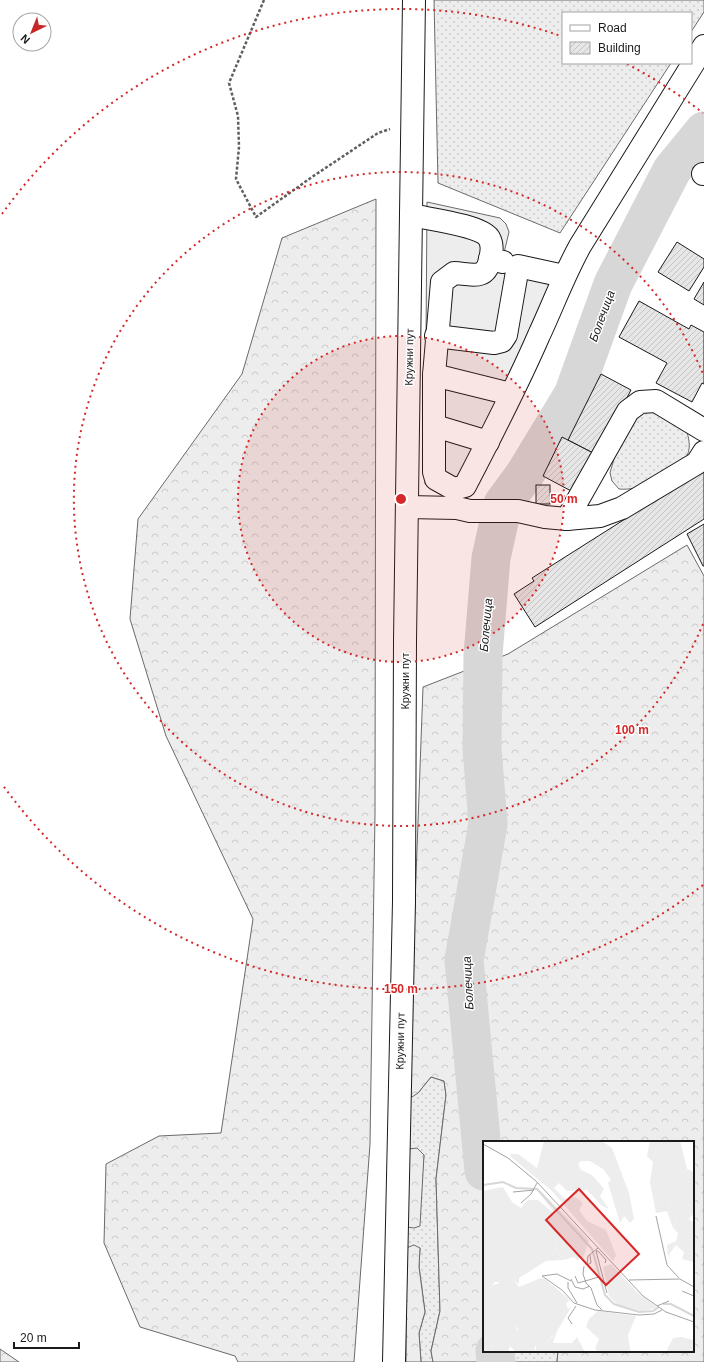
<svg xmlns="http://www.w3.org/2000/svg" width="704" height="1362" font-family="Helvetica,sans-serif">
  <defs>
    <pattern id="grass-dots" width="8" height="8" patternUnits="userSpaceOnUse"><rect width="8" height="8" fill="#ededed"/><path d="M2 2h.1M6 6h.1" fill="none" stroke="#cbcbcb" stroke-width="1.8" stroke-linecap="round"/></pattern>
    <pattern id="forest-crowns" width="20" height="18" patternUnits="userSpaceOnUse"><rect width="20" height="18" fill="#ededed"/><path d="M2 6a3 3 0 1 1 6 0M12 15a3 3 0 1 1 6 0" fill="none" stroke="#cbcbcb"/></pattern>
    <pattern id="building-hatch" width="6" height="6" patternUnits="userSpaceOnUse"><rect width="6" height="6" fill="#e6e6e6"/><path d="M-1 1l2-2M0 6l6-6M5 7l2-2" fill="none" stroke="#c5c5c5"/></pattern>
  </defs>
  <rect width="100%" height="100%" fill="#fff"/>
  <g fill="url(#grass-dots)" stroke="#6a6a6a">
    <polygon points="434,0 704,0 704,12 691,32 691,13 563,13 563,63 671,63 560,233 438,183"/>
    <path d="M 653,410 L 686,429 C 689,438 692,450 685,459 C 682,463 674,466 670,469 C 653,480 640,491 619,489 L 612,481 L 610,473 L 620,437 L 639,414 Z"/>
    <polygon points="431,1077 444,1081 446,1095 436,1179 440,1311 431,1351 433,1362 421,1362 419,1333 425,1312 419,1267 420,1248 406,1248 407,1227 422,1176 424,1155 409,1149 408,1093 418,1093"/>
    <polygon points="508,1351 558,1351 557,1362 500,1362"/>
  </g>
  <g fill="url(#forest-crowns)" stroke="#6a6a6a">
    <polygon points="376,199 375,814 370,1144 354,1362 238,1362 235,1356 140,1327 104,1243 106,1164 159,1136 221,1133 253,919 166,736 130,619 138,519 242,374 282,238"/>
    <polygon points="687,545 704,576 704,1362 557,1362 558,1351 693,1351 693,1142 484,1142 484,1351 508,1351 500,1362 433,1362 431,1351 440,1311 436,1179 446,1095 444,1081 431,1077 418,1093 412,1097 408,1093 423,687 508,654"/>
    <polygon points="417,1148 424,1155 420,1226 414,1228 407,1227 409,1149"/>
    <polygon points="414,1245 420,1248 419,1267 425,1312 419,1333 421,1362 406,1362 406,1248"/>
    <polygon points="0,1349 19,1362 0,1362"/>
  </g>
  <polygon fill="#ededed" stroke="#6a6a6a" points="427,202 500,218 506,224 509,232 503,257 574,274 463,506 425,484"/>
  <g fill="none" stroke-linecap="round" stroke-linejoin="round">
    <g stroke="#d7d7d7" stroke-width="39">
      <polyline points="484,1171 464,960 488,824 482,748 483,655 491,558 503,504 525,474 573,395 613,284 672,170 704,131"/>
      <polyline points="495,1351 496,1362"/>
    </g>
  </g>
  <g fill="url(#building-hatch)" stroke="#1a1a1a">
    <polygon points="677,242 704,259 704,267 689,291 658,272"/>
    <polygon points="704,282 704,305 694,299"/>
    <polygon points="639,301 689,329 691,325 704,332 704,384 702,383 692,402 656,383 667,363 619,337"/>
    <polygon points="601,374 631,390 597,455 568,440"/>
    <polygon points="562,437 593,453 573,492 543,476"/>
    <polygon points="704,469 704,519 535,627 514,594 534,581 532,578"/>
    <rect x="536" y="485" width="14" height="19"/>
    <polygon points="704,524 704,566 703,566 687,534"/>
  </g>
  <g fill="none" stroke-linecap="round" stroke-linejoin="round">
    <g stroke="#1a1a1a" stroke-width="24">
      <g id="minor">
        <polyline points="703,174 704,174"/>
        <path d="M 411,215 C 427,219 480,225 489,238 C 493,245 492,252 490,259 L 503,262"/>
        <path d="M 490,259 C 486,281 471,274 454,273 L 442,282 L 434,375 L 434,472 L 436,479 L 454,489 L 465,486 C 491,436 517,386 539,335 C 553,305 564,275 580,246 L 704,46"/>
        <polyline points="436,336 494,343 502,341 506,335 518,266 564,276"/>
        <polyline points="434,375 511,394"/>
        <polyline points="435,426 488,442"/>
        <polyline points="407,507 457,508 470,511 518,511 545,517 567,519 600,516 622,508 697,463 704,452"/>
        <polyline points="567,519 628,411 640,402 656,401 704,430"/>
      </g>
    </g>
    <g stroke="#1a1a1a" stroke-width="24">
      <polyline id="major" points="394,1362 404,901 405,641 414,0"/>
    </g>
    <polyline stroke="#5f5f5f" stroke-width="2.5" stroke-dasharray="3 2" stroke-linecap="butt" points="264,0 229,83 238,116 239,147 236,179 256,217 312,177 378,133 390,129"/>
    <use href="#minor" stroke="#fff" stroke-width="22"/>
    <use href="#major" stroke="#fff" stroke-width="22"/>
  </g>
  <circle cx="401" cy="499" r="163" fill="#d62828" fill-opacity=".12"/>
  <g fill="none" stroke="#d62828" stroke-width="2" stroke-dasharray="2 4">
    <circle cx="401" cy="499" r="163"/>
    <path d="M703 624A327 327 0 1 1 703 374"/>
    <path d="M703 885A490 490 0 0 1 2 784M2 214A490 490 0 0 1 561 36M627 64A490 490 0 0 1 703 113"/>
  </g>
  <g text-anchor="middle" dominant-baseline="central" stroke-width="3" stroke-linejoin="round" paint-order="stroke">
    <g font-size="11" fill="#1a1a1a" stroke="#fff">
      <text transform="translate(409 357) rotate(-89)">Кружни пут</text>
      <text transform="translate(405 681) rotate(-90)">Кружни пут</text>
      <text transform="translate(400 1041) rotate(-89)">Кружни пут</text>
    </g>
    <g font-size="12" font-style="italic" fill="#1a1a1a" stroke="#fff">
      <text transform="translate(602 316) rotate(-70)">Болечица</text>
      <text transform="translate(486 625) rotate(-85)">Болечица</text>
      <text transform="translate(468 983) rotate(-93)">Болечица</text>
    </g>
  </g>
  <g transform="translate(483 1141)">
    <rect width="211" height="211" fill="#fff"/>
    <path d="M 204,28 L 211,31 L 211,72 L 206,78 L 211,82 L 211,121 L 199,118 L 201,111 L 193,104 L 185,115 L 184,104 L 193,100 L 195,92 L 190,87 L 194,79 L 178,41 ZM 51,99 L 65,107 L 72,100 L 74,105 L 70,112 L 75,111 L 81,119 L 63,120 L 36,137 L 36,143 L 31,140 L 14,150 L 10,149 L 8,145 L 16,142 L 25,126 L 32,123 L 44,126 L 58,113 L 47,102 ZM 128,123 L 154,151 L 175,167 L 158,170 L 135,164 L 126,155 L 120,126 ZM 28,184 L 33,184 L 34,189 L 40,189 L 48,184 L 57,192 L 70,194 L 63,202 L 51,206 L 53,211 L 33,211 L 27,205 L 25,211 L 9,211 L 7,203 L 10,198 Z" fill="#ededed"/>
    <path d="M 61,0 L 119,0 L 129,7 L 146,52 L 151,78 L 147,82 L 141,75 L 137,82 L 125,42 L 128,39 L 120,28 L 107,20 L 98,20 L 95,23 L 98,29 L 109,34 L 117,43 L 121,48 L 117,55 L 126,68 L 119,65 L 104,49 L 84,50 L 76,42 L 71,47 L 82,58 L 91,56 L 97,59 L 100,62 L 96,69 L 104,80 L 123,89 L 133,114 L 130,120 L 69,50 L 27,15 L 28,13 L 35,13 L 54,27 ZM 167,0 L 197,0 L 204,28 L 178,41 L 194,79 L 190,87 L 184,70 L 173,72 L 167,41 L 170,21 L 164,15 ZM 20,46 L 29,61 L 38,67 L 45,59 L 55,59 L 73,74 L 54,49 L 55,47 L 106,99 L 100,117 L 97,116 L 95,120 L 91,116 L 81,119 L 75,111 L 70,113 L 74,105 L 72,100 L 69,107 L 65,107 L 51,99 L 47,102 L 59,112 L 55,121 L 44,126 L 43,129 L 33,128 L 32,123 L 25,126 L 23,135 L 18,141 L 12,141 L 8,147 L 14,150 L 26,140 L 31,140 L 36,146 L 58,137 L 62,138 L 87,159 L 83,162 L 85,168 L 89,165 L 74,190 L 70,202 L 89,202 L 94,196 L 102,211 L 53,211 L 53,204 L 63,202 L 70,195 L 57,192 L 48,184 L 40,189 L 38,195 L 33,184 L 28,184 L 10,198 L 7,203 L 9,211 L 0,211 L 0,50 ZM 115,170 L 153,175 L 145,194 L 147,209 L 151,211 L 116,211 L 112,208 L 116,198 L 103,186 L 106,178 ZM 199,196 L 211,199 L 211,211 L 183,211 L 190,197 Z" fill="#ededed"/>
    <path fill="none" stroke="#d7d7d7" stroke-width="2" d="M 0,44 L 20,41 L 33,47 L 54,48 L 109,108 L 122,154 L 131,163 L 156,171 L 170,170 L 176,166M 180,163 L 188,163 L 211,175"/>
    <path fill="none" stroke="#a3a3a3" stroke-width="1" d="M 0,3 L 25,17 L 53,40 L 160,155 L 183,171 L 211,181M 30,51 L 51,49M 38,62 L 48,53 L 54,42M 173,75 L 184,124 L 196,137M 115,110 L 113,110 L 124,152M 115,110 L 123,119 L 122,122M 104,124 L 105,115 L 115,107M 104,124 L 108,122 L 107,114M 101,125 L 100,133 L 103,142 L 108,147 L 114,164 L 119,169M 92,135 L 95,142 L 116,136M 88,138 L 92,146 L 100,148 L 107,145M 146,139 L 197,138 L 211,146M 88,140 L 74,133 L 59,135 L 79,149 L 91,162 L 112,169 L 156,174 L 171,173 L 179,169M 85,141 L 85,147 L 94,162M 199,150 L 211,155M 174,165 L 186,160M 89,183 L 85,177 L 93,165"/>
    <path fill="#d62828" fill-opacity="0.15" stroke="#d62828" stroke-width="2" d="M 96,48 L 156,113 L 123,144 L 63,79 Z"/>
    <rect width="211" height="211" fill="none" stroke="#1a1a1a" stroke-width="2"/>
  </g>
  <circle cx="401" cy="499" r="6" fill="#d62828" stroke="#fff" stroke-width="2"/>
  <g font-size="12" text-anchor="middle" font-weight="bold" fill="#d62828" stroke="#fff" stroke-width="3" stroke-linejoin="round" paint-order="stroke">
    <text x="564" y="503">50 m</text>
    <text x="632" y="734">100 m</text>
    <text x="401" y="993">150 m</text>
  </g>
  <rect x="562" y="12" width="130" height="52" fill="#ffffff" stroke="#a3a3a3"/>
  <rect x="570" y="25" width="20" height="6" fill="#ffffff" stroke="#a3a3a3"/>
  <text x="598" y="32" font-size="12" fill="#1a1a1a">Road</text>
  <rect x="570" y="42" width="20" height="12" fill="url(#building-hatch)" stroke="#a3a3a3"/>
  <text x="598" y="52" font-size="12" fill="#1a1a1a">Building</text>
  <g transform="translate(32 32) rotate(223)"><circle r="19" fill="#ffffff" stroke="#a3a3a3"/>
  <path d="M0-3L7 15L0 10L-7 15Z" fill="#c62828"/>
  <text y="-6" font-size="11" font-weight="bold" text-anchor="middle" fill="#1a1a1a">N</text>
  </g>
  <path d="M14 1342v6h65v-6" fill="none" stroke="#1a1a1a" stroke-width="2"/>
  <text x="20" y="1342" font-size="12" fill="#1a1a1a" stroke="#ffffff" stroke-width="3" paint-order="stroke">20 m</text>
</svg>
